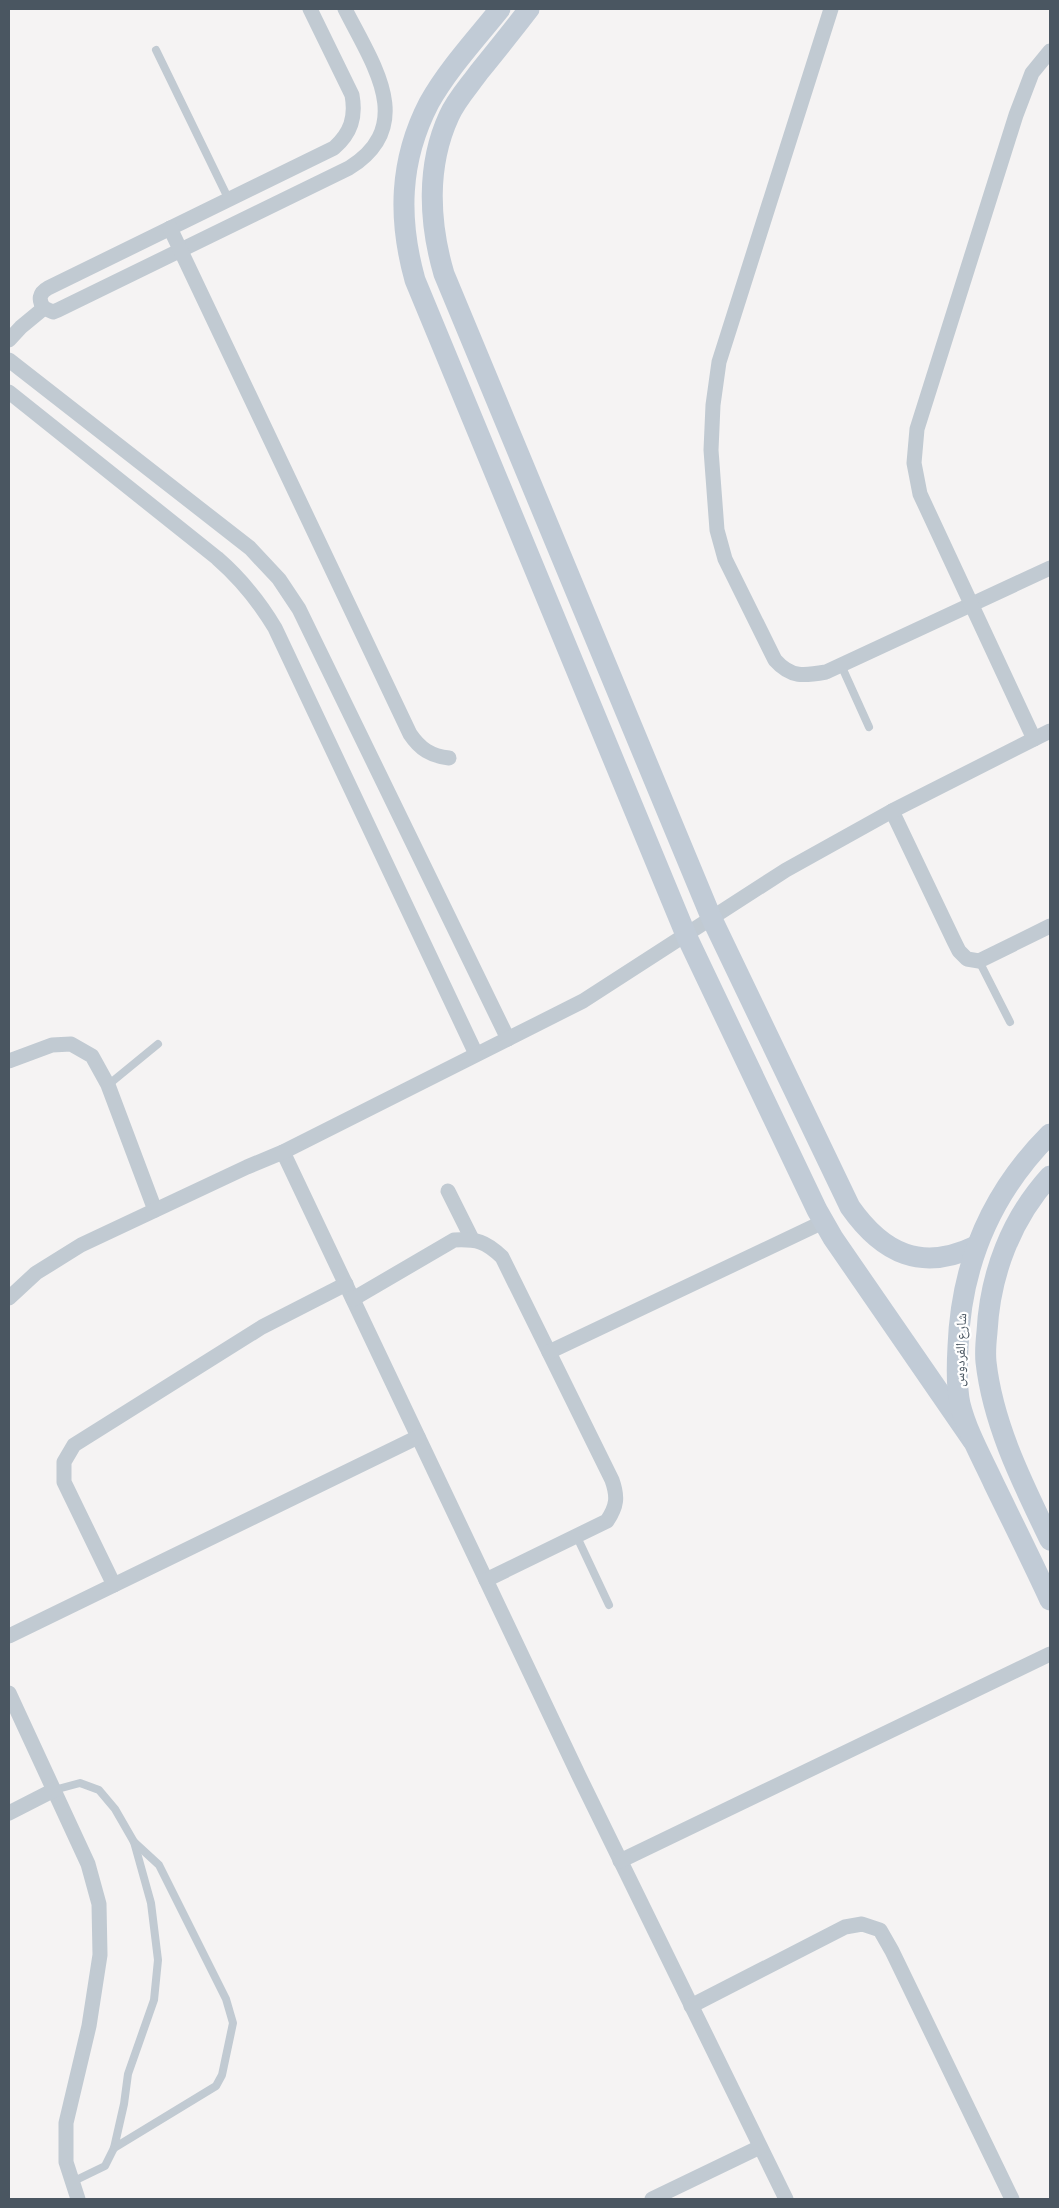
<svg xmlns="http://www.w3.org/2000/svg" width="1059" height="2208" font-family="'Roboto Condensed','Noto Naskh Arabic',sans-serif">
  <rect width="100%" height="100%" fill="#f5f3f3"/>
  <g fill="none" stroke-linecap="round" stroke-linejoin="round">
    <g stroke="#c1cad2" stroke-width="8">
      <polyline points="156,50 229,200"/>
      <polyline points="841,665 869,727"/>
      <polyline points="979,961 1010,1022"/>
      <polyline points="108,1085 158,1044"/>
      <polyline points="577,1537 609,1605"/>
      <polyline points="54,1790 80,1783 99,1790 115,1809 134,1842 151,1903 158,1960 154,2000 128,2074 124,2104 114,2148 105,2166 72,2182"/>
      <polyline points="114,2148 216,2086 222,2075 233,2023 226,1999 159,1865 134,1842"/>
    </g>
    <g stroke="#c1cad2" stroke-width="15">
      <path d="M 310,9 L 352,95 C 356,117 351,133 334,148 L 48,288 C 39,293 38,300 44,308 L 53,312 L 58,310 L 349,168 C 418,125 372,63 345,9"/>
      <path d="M 831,9 L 719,362 L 713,405 L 711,450 L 717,530 L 725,559 L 775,660 C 791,678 804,676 826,672 L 1050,568"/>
      <path d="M 170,228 L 410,734 C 420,749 431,756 449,758"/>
      <polyline points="9,340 21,327 44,308"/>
      <polyline points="9,360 250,548 279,579 299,609 508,1039"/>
      <path d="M 9,392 L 217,558 C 241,579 259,601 275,628 L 476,1054"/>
      <polyline points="1034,739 1050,731"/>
      <polyline points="892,811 954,941 959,951 967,959 979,961 1050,926"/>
      <polyline points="9,1061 52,1045 71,1044 92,1056 108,1085 155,1210"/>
      <polyline points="283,1152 579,1776 786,2199"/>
      <polyline points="448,1191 472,1239"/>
      <polyline points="9,1298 36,1273 81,1245 247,1167 283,1152 583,1001 786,870 892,811 1034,739 920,494 914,463 917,429 1016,115 1032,73 1050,51"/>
      <path d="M 353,1299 L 454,1240 C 477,1239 485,1241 502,1257 L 612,1480 C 618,1497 617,1506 607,1521 L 486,1580"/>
      <polyline points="549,1352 823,1222"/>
      <polyline points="114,1585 64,1482 64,1462 74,1445 262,1327 346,1284"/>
      <polyline points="9,1636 418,1437"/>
      <polyline points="9,1693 88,1864 99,1904 100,1955 89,2026 66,2123 66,2162 78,2199"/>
      <polyline points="9,1813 54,1790"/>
      <polyline points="620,1861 1050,1654"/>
      <polyline points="691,2006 845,1927 862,1924 880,1930 892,1951 1012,2199"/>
      <polyline points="652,2199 760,2147"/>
    </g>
    <g stroke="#c1cbd6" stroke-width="21">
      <path d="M 500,9 C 476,39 448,69 429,103 C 399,161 398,219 415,280 L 686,935 L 817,1210 L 833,1238 L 973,1441"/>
      <path d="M 529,9 C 513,30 496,51 479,72 C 469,86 456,100 449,116 C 426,166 429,223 444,274 L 711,917 L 850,1207 C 883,1254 922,1272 976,1246"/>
      <path d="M 1050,1134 C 991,1193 961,1265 958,1347 C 957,1365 956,1386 960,1404 C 967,1432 982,1458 994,1484 C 1013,1523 1032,1561 1050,1600"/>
      <path d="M 1050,1176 C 1011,1219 990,1274 987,1332 C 986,1341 985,1352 986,1362 C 993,1425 1023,1484 1050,1540"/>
    </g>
  </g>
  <g text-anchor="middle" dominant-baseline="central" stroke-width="4.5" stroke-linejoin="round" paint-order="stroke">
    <g font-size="14" fill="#4a5661" stroke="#fff">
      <text transform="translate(960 1350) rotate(-88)">شارع الفردوس</text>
    </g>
  </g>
  <rect width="1059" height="2208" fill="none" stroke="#4a5661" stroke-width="20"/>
</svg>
